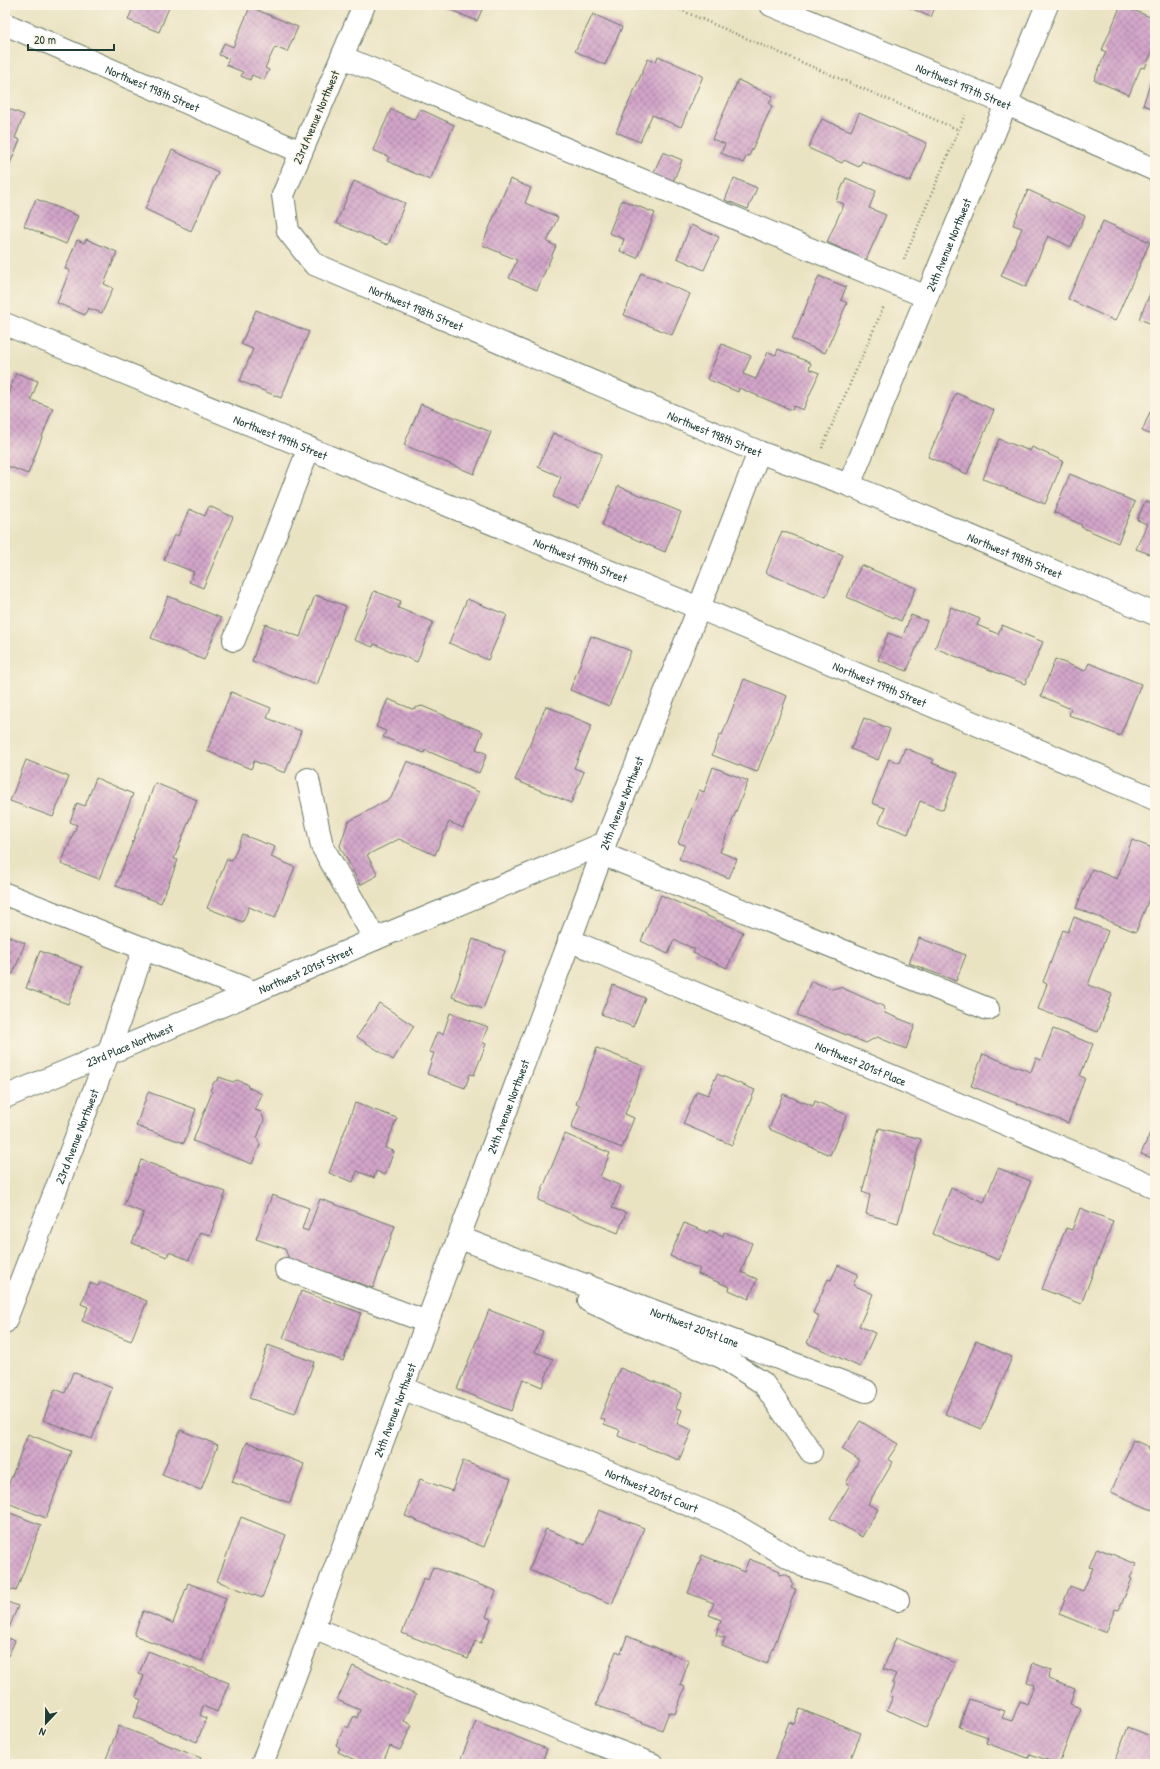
<svg xmlns="http://www.w3.org/2000/svg" width="1160" height="1769" font-family="'Patrick Hand',sans-serif">
  <defs>
    <pattern id="building-cross-hatch" width="8" height="8" patternUnits="userSpaceOnUse"><rect width="8" height="8" fill="#d2a4c9"/><path d="M0 0l8 8M0 8l8-8" fill="none" stroke="#aa87a4"/></pattern>
  </defs>
  <rect width="100%" height="100%" fill="#fcf5e5"/>
  <filter id="ink" filterUnits="userSpaceOnUse"><feTurbulence type="fractalNoise" baseFrequency=".025" numOctaves="2"/><feDisplacementMap in="SourceGraphic" scale="8" xChannelSelector="R" yChannelSelector="G"/><feConvolveMatrix kernelMatrix="1 2 1 2 8 2 1 2 1" color-interpolation-filters="sRGB"/></filter>
  <filter id="wash" filterUnits="userSpaceOnUse"><feTurbulence type="fractalNoise" baseFrequency=".012" numOctaves="4" result="noise"/><feDisplacementMap in="SourceGraphic" scale="16" xChannelSelector="R" yChannelSelector="G"/><feGaussianBlur stdDeviation="0.9" result="paint"/><feColorMatrix in="noise" values="0 0 0 0 0 0 0 0 0 0 0 0 0 0 0 0 0 1.4 0 .05"/><feComposite in="paint" operator="in"/></filter>
  <g filter="url(#wash)">
    <rect width="100%" height="100%" fill="#eae3c2"/>
    <g id="blocks">
      <g fill="url(#building-cross-hatch)">
        <polygon points="134,5 170,5 159,32 128,20"/>
        <polygon points="439,5 484,5 477,21"/>
        <polygon points="903,5 936,5 931,17"/>
        <polygon points="1121,5 1155,19 1155,45 1145,68 1141,67 1129,95 1094,80 1106,52 1102,50"/>
        <polygon points="250,7 298,27 287,52 275,47 265,68 269,70 264,80 252,75 250,80 241,76 243,72 226,65 229,59 219,55 224,43 233,47"/>
        <polygon points="593,14 622,27 605,65 575,51"/>
        <polygon points="658,56 703,76 681,127 652,115 640,142 616,132 648,59 656,62"/>
        <polygon points="1155,75 1155,109 1143,105 1150,84"/>
        <polygon points="738,80 773,96 769,104 772,106 749,156 747,155 743,163 721,153 725,144 712,139"/>
        <polygon points="5,107 24,115 15,138 20,140 6,173"/>
        <polygon points="391,109 415,120 420,109 454,125 430,180 387,161 389,157 373,150"/>
        <polygon points="859,113 927,143 910,182 862,161 859,167 844,160 842,163 808,148 822,119 851,131"/>
        <polygon points="172,150 218,172 191,231 145,209"/>
        <polygon points="663,152 682,160 672,184 652,176"/>
        <polygon points="734,178 757,188 748,209 725,200"/>
        <polygon points="846,178 876,191 869,208 886,215 866,260 827,242 844,204 836,201"/>
        <polygon points="510,179 531,188 525,203 558,217 547,242 556,246 537,290 509,278 517,260 482,245"/>
        <polygon points="354,181 405,203 388,245 336,223"/>
        <polygon points="1028,190 1085,216 1071,247 1048,236 1026,287 1001,276 1022,228 1013,225"/>
        <polygon points="36,199 78,216 66,244 24,226"/>
        <polygon points="622,200 655,213 637,258 620,251 624,239 609,233"/>
        <polygon points="1103,221 1150,242 1115,321 1068,299"/>
        <polygon points="691,225 719,237 704,270 677,258"/>
        <polygon points="86,239 117,252 104,284 113,288 102,313 88,308 85,315 57,303 70,270 65,269 77,240 84,243"/>
        <polygon points="641,273 690,294 672,335 624,315"/>
        <polygon points="819,276 846,287 841,300 847,303 825,353 792,339"/>
        <polygon points="1155,282 1155,325 1139,319"/>
        <polygon points="256,310 309,332 281,398 240,381 253,349 241,344"/>
        <polygon points="722,344 751,356 743,374 756,379 768,352 776,355 778,349 811,363 809,369 819,373 803,410 794,406 792,410 739,388 738,392 707,379"/>
        <polygon points="16,373 38,381 31,400 53,408 28,474 5,465 5,402"/>
        <polygon points="956,393 994,410 967,474 928,457"/>
        <polygon points="421,404 491,432 474,474 404,445"/>
        <polygon points="1150,412 1155,414 1155,436 1142,431"/>
        <polygon points="553,433 602,454 579,508 553,497 561,477 538,467"/>
        <polygon points="999,439 1030,451 1032,447 1063,461 1045,504 983,479"/>
        <polygon points="1070,474 1135,502 1118,543 1081,527 1082,525 1054,512"/>
        <polygon points="618,486 681,512 665,552 602,525"/>
        <polygon points="1155,500 1155,556 1136,549 1147,524 1137,520 1145,501 1153,504"/>
        <polygon points="209,506 233,517 203,588 189,582 194,572 164,560 174,535 178,536 189,509 205,516"/>
        <polygon points="782,531 843,555 826,597 766,573"/>
        <polygon points="861,565 916,588 901,621 847,597"/>
        <polygon points="374,591 401,601 398,608 433,622 417,662 374,644 373,647 354,640"/>
        <polygon points="315,595 346,606 317,685 252,661 265,624 300,637"/>
        <polygon points="168,596 221,618 204,660 151,638"/>
        <polygon points="467,599 507,615 488,660 449,643"/>
        <polygon points="951,607 980,619 977,625 998,634 1002,625 1043,642 1025,684 935,648"/>
        <polygon points="911,615 927,621 907,671 878,660 888,633 902,638"/>
        <polygon points="591,636 631,651 609,706 570,690"/>
        <polygon points="1055,659 1085,671 1089,663 1141,684 1120,736 1069,715 1071,709 1041,696"/>
        <polygon points="744,679 787,696 757,772 712,755 720,734 722,735"/>
        <polygon points="231,692 271,708 267,718 301,731 285,773 254,761 251,769 207,751"/>
        <polygon points="388,699 412,709 422,706 483,732 476,749 487,754 479,773 425,750 424,753 383,737 386,731 376,727"/>
        <polygon points="546,706 592,725 574,768 584,772 571,803 515,780"/>
        <polygon points="864,718 890,729 878,760 851,749"/>
        <polygon points="905,748 934,760 932,763 958,773 943,810 920,801 908,834 879,823 885,808 872,803 889,759 899,763"/>
        <polygon points="26,760 69,777 53,817 10,801"/>
        <polygon points="407,761 479,792 463,828 449,822 435,855 399,839 367,855 378,875 360,885 340,846 348,822 391,798"/>
        <polygon points="713,767 748,781 720,852 737,859 729,878 679,859 685,845 678,843 699,790 704,792"/>
        <polygon points="96,778 133,794 99,879 61,864 77,825 70,822 77,803 85,806"/>
        <polygon points="155,783 197,800 174,859 178,860 161,903 116,886"/>
        <polygon points="243,835 275,847 271,857 295,867 275,918 249,907 243,922 207,908 227,859 232,860"/>
        <polygon points="1132,840 1155,849 1155,883 1136,932 1076,908 1092,869 1117,879"/>
        <polygon points="661,895 743,932 727,968 693,953 695,949 674,940 668,954 641,941"/>
        <polygon points="1074,917 1108,931 1088,985 1112,994 1098,1032 1038,1009 1047,984 1043,982 1063,930 1068,932"/>
        <polygon points="5,935 25,943 13,974 5,971"/>
        <polygon points="919,938 966,955 956,981 909,963"/>
        <polygon points="473,939 505,951 483,1009 452,997"/>
        <polygon points="40,951 82,967 68,1004 26,988"/>
        <polygon points="811,981 832,989 840,987 883,1006 885,1013 915,1025 906,1049 877,1037 866,1043 797,1015"/>
        <polygon points="613,985 645,998 633,1027 601,1014"/>
        <polygon points="379,1003 414,1026 393,1060 357,1037"/>
        <polygon points="450,1013 488,1027 482,1042 486,1044 474,1075 470,1074 465,1088 427,1074 434,1053 429,1052 437,1032 443,1034"/>
        <polygon points="1053,1029 1093,1044 1080,1076 1085,1078 1068,1123 971,1086 983,1054 1031,1072 1036,1058 1041,1060"/>
        <polygon points="597,1048 643,1066 625,1114 634,1118 622,1148 571,1128 580,1105 576,1104"/>
        <polygon points="717,1074 755,1090 732,1145 683,1124 697,1091 708,1095"/>
        <polygon points="219,1077 233,1082 237,1080 247,1084 248,1087 262,1094 255,1110 261,1112 264,1120 257,1138 260,1145 252,1164 193,1141 212,1092 210,1090 214,1082 218,1080"/>
        <polygon points="148,1092 196,1109 184,1143 136,1126"/>
        <polygon points="783,1094 813,1106 815,1101 847,1115 830,1155 769,1129"/>
        <polygon points="355,1103 397,1118 385,1148 394,1151 385,1175 376,1171 374,1178 357,1171 353,1182 329,1173"/>
        <polygon points="1155,1121 1155,1159 1141,1154"/>
        <polygon points="879,1128 921,1139 898,1223 866,1214 870,1195 862,1192"/>
        <polygon points="565,1134 610,1153 600,1177 621,1186 612,1208 626,1213 618,1233 538,1200"/>
        <polygon points="141,1160 226,1192 210,1235 200,1232 189,1260 169,1252 167,1257 132,1243 144,1213 124,1205"/>
        <polygon points="998,1168 1031,1181 999,1260 933,1234 951,1188 984,1202"/>
        <polygon points="272,1195 309,1208 302,1229 308,1231 320,1199 395,1226 373,1288 289,1259 285,1249 256,1239"/>
        <polygon points="1080,1208 1113,1221 1081,1304 1042,1289 1066,1228 1072,1230"/>
        <polygon points="684,1223 708,1233 709,1230 723,1236 724,1232 752,1243 741,1272 757,1279 749,1299 729,1290 730,1287 698,1274 700,1269 670,1256"/>
        <polygon points="838,1265 858,1274 853,1285 873,1294 859,1326 875,1333 860,1367 807,1343 819,1316 813,1313 828,1279 831,1280"/>
        <polygon points="100,1282 147,1301 131,1341 82,1321 88,1307 81,1304 90,1283 98,1286"/>
        <polygon points="301,1291 361,1313 343,1361 283,1338"/>
        <polygon points="489,1310 543,1331 535,1352 553,1359 542,1387 523,1379 511,1411 457,1389"/>
        <polygon points="976,1341 1012,1357 982,1429 945,1414"/>
        <polygon points="268,1345 314,1362 295,1414 249,1398"/>
        <polygon points="620,1368 682,1393 676,1408 682,1410 677,1424 692,1430 679,1460 618,1436 620,1430 604,1424 605,1420 600,1418"/>
        <polygon points="73,1372 112,1388 92,1439 43,1420 55,1389 65,1393"/>
        <polygon points="860,1421 898,1444 888,1459 893,1462 868,1504 878,1509 862,1537 830,1518 850,1485 846,1483 859,1460 842,1449"/>
        <polygon points="180,1430 218,1445 201,1490 162,1475"/>
        <polygon points="28,1434 71,1451 46,1518 5,1502 5,1494"/>
        <polygon points="1133,1440 1149,1447 1148,1451 1155,1455 1155,1472 1153,1477 1155,1478 1155,1503 1152,1510 1111,1492"/>
        <polygon points="247,1442 304,1464 290,1503 232,1482"/>
        <polygon points="463,1461 511,1479 484,1547 405,1516 420,1479 452,1491"/>
        <polygon points="599,1510 644,1528 612,1604 529,1570 546,1529 585,1545"/>
        <polygon points="5,1511 41,1525 16,1591 5,1587"/>
        <polygon points="241,1517 286,1535 262,1598 217,1581"/>
        <polygon points="1097,1548 1136,1564 1130,1578 1132,1579 1119,1610 1115,1609 1106,1633 1059,1614 1070,1586 1083,1591 1093,1568 1089,1567"/>
        <polygon points="702,1555 744,1572 749,1559 780,1571 779,1575 784,1574 790,1577 793,1584 791,1588 796,1589 767,1664 722,1646 725,1638 716,1635 721,1620 709,1615 714,1603 688,1593"/>
        <polygon points="433,1567 496,1591 486,1617 491,1619 481,1643 475,1641 468,1659 402,1633 424,1578 428,1580"/>
        <polygon points="188,1583 226,1598 202,1661 134,1635 143,1611 173,1623"/>
        <polygon points="5,1601 18,1606 9,1628 5,1626"/>
        <polygon points="627,1636 689,1661 680,1685 685,1687 675,1714 669,1712 662,1730 596,1705 616,1651 621,1653"/>
        <polygon points="5,1637 15,1641 8,1656 5,1655"/>
        <polygon points="896,1638 955,1663 927,1728 887,1710 893,1697 890,1696 895,1684 892,1683 896,1674 883,1669"/>
        <polygon points="148,1651 229,1683 217,1712 203,1706 200,1715 206,1718 197,1742 134,1717 141,1700 136,1697 144,1676 139,1674"/>
        <polygon points="1033,1663 1051,1670 1048,1679 1075,1689 1070,1704 1080,1708 1059,1764 1030,1754 1028,1758 986,1743 988,1737 959,1727 969,1699 1005,1711 1002,1718 1012,1721 1020,1701 1027,1704 1034,1685 1027,1682"/>
        <polygon points="353,1666 416,1695 404,1721 412,1725 400,1750 390,1746 382,1764 363,1764 338,1752 340,1748 336,1745 345,1726 348,1728 354,1716 357,1718 360,1710 337,1700"/>
        <polygon points="800,1709 861,1733 851,1758 856,1760 855,1764 773,1764 789,1722 794,1724"/>
        <polygon points="476,1721 547,1749 541,1764 459,1764"/>
        <polygon points="119,1726 201,1758 198,1764 104,1764"/>
        <polygon points="1128,1727 1155,1738 1155,1764 1114,1764"/>
      </g>
    </g>
  </g>
  <g filter="url(#ink)">
    <use href="#blocks" fill-opacity="0" stroke="#676" stroke-width="1"/>
    <g fill="none" stroke-linecap="round" stroke-linejoin="round">
      <g stroke="#676" stroke-width="24">
        <g id="minor">
          <path id="s1" d="M 364,5 L 283,195 L 288,231 L 314,264 L 759,452 L 849,485 L 1155,614"/>
          <path id="s2" d="M 771,5 L 1007,104 L 1155,170"/>
          <path id="s3" d="M 5,24 L 301,152"/>
          <polyline points="342,57 927,297"/>
          <path id="s4" d="M 5,324 L 699,608 L 1155,799"/>
          <path id="s5" d="M 849,485 L 1047,5"/>
          <polyline points="234,640 309,448"/>
          <polyline points="308,779 322,846 375,939"/>
          <polyline points="602,854 988,1009"/>
          <path id="s6" d="M 5,894 L 254,992 L 375,939 L 605,843"/>
          <path id="s7" d="M 569,940 L 1153,1186"/>
          <path id="s8" d="M 5,1097 L 254,992"/>
          <path id="s9" d="M 460,1238 L 866,1391"/>
          <polyline points="286,1269 427,1322"/>
          <polyline points="589,1301 649,1328 722,1357 763,1383 811,1452"/>
          <path id="s10" d="M 5,1322 L 108,1054 L 144,948"/>
          <path id="s11" d="M 402,1388 L 726,1520 L 804,1566 L 838,1576 L 898,1600"/>
          <polyline points="313,1628 580,1737 652,1764"/>
          <path id="s12" d="M 262,1764 L 602,854 L 605,843 L 699,608 L 759,452"/>
        </g>
      </g>
      <g stroke="#676" stroke-width="2.5" stroke-dasharray="1 3" stroke-linecap="butt">
        <polyline points="669,5 959,130"/>
        <polyline points="904,259 965,115"/>
        <polyline points="822,448 884,306"/>
      </g>
      <use href="#minor" stroke="#fff" stroke-width="22"/>
    </g>
  </g>
  <g text-anchor="middle" dominant-baseline="central" stroke-width="3" stroke-linejoin="round" paint-order="stroke">
    <g font-size="12" fill="#1f3d34" stroke="#fcf5e5">
      <text stroke="none"><textPath href="#s2" startOffset="209">Northwest 197th Street</textPath></text>
      <text stroke="none"><textPath href="#s3" startOffset="161">Northwest 198th Street</textPath></text>
      <text transform="translate(316 117) rotate(-67)">23rd Avenue Northwest</text>
      <text stroke="none"><textPath href="#s5" startOffset="260">24th Avenue Northwest</textPath></text>
      <text stroke="none"><textPath href="#s1" startOffset="396">Northwest 198th Street</textPath></text>
      <text stroke="none"><textPath href="#s1" startOffset="720">Northwest 198th Street</textPath></text>
      <text stroke="none"><textPath href="#s4" startOffset="298">Northwest 199th Street</textPath></text>
      <text stroke="none"><textPath href="#s1" startOffset="1044">Northwest 198th Street</textPath></text>
      <text stroke="none"><textPath href="#s4" startOffset="622">Northwest 199th Street</textPath></text>
      <text stroke="none"><textPath href="#s4" startOffset="946">Northwest 199th Street</textPath></text>
      <text stroke="none"><textPath href="#s12" startOffset="1026">24th Avenue Northwest</textPath></text>
      <text stroke="none"><textPath href="#s6" startOffset="324">Northwest 201st Street</textPath></text>
      <text stroke="none"><textPath href="#s8" startOffset="135">23rd Place Northwest</textPath></text>
      <text stroke="none"><textPath href="#s7" startOffset="317">Northwest 201st Place</textPath></text>
      <text stroke="none"><textPath href="#s12" startOffset="702">24th Avenue Northwest</textPath></text>
      <text stroke="none"><textPath href="#s10" startOffset="199">23rd Avenue Northwest</textPath></text>
      <text stroke="none"><textPath href="#s9" startOffset="251">Northwest 201st Lane</textPath></text>
      <text stroke="none"><textPath href="#s12" startOffset="378">24th Avenue Northwest</textPath></text>
      <text stroke="none"><textPath href="#s11" startOffset="270">Northwest 201st Court</textPath></text>
    </g>
  </g>
  <rect width="1160" height="1769" fill="none" stroke="#fcf5e5" stroke-width="20"/>
  <g transform="translate(46 1723) rotate(202)" stroke="#fcf5e5" stroke-width="3" paint-order="stroke">
  <path d="M0-3L7 15L0 10L-7 15Z" fill="#1f3d34"/>
  <text y="-6" font-size="11" font-weight="bold" text-anchor="middle" fill="#1f3d34">N</text>
  </g>
  <path d="M28 44v6h86v-6" fill="none" stroke="#1f3d34" stroke-width="2"/>
  <text x="34" y="44" font-size="12" fill="#1f3d34" stroke="#fcf5e5" stroke-width="3" paint-order="stroke">20 m</text>
</svg>
